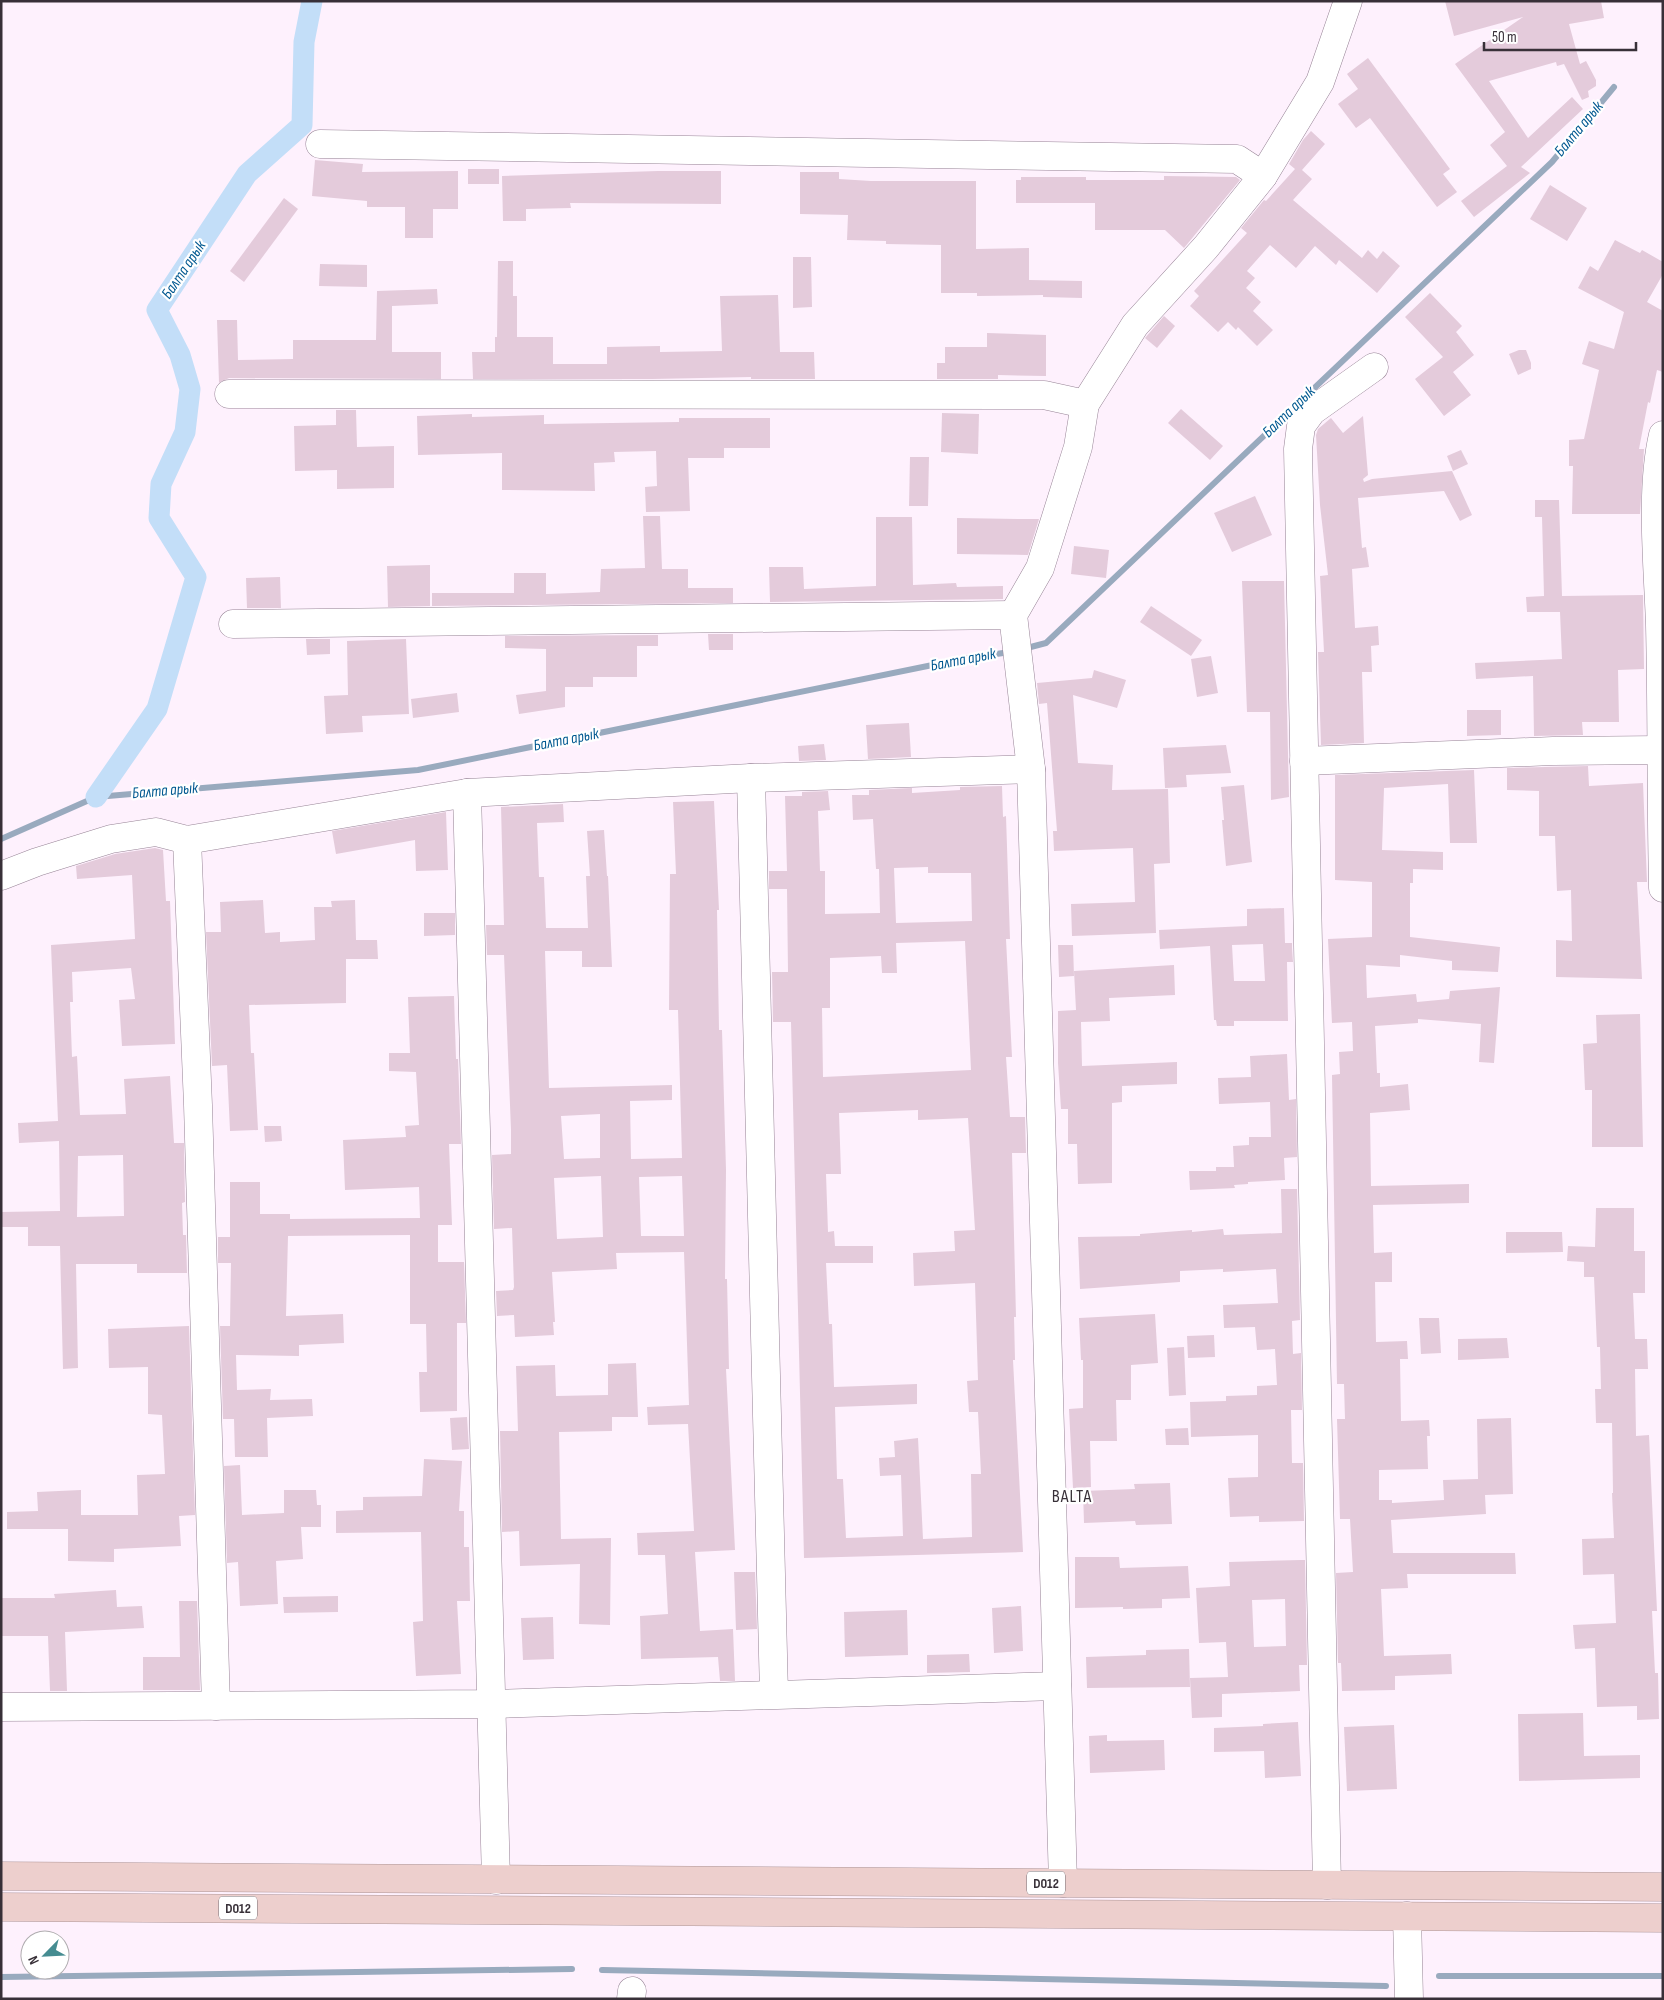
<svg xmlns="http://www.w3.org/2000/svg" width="1664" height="2000" font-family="'Sofia Sans Condensed',sans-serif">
  <rect width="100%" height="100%" fill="#fef1fd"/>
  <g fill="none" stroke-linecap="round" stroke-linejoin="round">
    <g stroke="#99aabe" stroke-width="6">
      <polyline points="1023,649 1046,643 1552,162 1614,87"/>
      <polyline points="1,839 96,797 418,770 962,659 1010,652"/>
      <polyline points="602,1970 1386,1986"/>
      <polyline points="1439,1976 1663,1976"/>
      <polyline points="1,1977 572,1969"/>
    </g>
    <polyline stroke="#c3def8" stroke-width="21" points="96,797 157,709 196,577 159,518 161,484 185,432 190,389 180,355 157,310 247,174 302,125 304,42 312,1"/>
  </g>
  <g fill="#e4cbdb" fill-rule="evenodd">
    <polygon points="1445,1 1601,1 1604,18 1569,24 1580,64 1586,61 1596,80 1596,86 1588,91 1589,97 1582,100 1564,64 1557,66 1556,62 1489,81 1528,138 1572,97 1583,109 1521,167 1530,173 1474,217 1461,201 1507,166 1490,145 1505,132 1455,64 1523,17 1454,36"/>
    <polygon points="1368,58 1450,169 1443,174 1457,192 1437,207 1370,118 1356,128 1338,104 1358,89 1347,74"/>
    <polygon points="1311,131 1325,144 1302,170 1312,179 1293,200 1362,258 1368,250 1377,259 1383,251 1400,266 1377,293 1339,260 1336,265 1315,246 1296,268 1270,245 1247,271 1255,278 1246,288 1261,302 1253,311 1273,330 1257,346 1238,327 1236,330 1228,322 1218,332 1190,306 1199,296 1194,291 1247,233 1241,228 1264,200 1266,201 1295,169 1289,164 1303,140"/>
    <polygon points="315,160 363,164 362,172 458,171 458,209 433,209 433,238 405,238 405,207 367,207 367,201 312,196"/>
    <rect x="468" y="169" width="31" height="15"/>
    <polygon points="658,171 721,171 721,204 570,203 571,208 526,209 526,221 503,221 502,176"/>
    <polygon points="800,172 839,172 839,179 871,181 976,181 976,249 1029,248 1029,280 1082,281 1082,298 1043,297 1043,295 977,296 977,293 941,293 941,245 886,244 886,241 847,240 848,215 800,214"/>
    <polygon points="1164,176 1236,177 1240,180 1184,248 1165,230 1095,230 1095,203 1016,203 1016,180 1021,180 1021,177 1086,177 1086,180 1164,180"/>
    <polygon points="1550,185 1587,208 1567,241 1530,219"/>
    <polygon points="284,198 298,209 244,282 230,271"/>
    <polygon points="1615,240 1640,253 1642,250 1663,262 1663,274 1647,302 1663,311 1663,372 1657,370 1650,403 1648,402 1639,449 1644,449 1640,514 1572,514 1573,466 1569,466 1569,440 1584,439 1599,370 1582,364 1589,341 1614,349 1624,312 1578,288 1590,266 1598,271"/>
    <polygon points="793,257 811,257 812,307 793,308"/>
    <polygon points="498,261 513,261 513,296 517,296 517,337 553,337 553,364 607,364 607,347 660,346 660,352 722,351 720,296 778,295 780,352 814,352 815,379 751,379 751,377 652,379 473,379 472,352 495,352 495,337 497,337"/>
    <polygon points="320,264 367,265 367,287 319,286"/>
    <polygon points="437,289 438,304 392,306 392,352 441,352 441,379 229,378 219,383 217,320 237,320 238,360 293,359 293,340 376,340 377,291"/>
    <polygon points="1430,293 1462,326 1456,332 1474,355 1453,372 1471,395 1444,416 1415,379 1443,357 1405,317"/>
    <polygon points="1164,316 1175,326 1157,348 1145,338"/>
    <polygon points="987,333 1046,335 1046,376 998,375 998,379 937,379 937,363 945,363 945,347 987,347"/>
    <polygon points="1519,350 1526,350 1531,363 1531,369 1518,375 1509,354"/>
    <polygon points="1181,409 1223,446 1210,460 1168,423"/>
    <polygon points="336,410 356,410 357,447 394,446 394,488 337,489 337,470 295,471 294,426 336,425"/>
    <polygon points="942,413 979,414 978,454 941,452"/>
    <polygon points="472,414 472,417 544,415 544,424 679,422 679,418 770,418 770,448 724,448 724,458 688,458 690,511 646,512 645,487 657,486 656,451 614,452 615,462 594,463 595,491 502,490 502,453 418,455 417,416"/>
    <polygon points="1363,416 1368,475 1363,479 1364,482 1372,479 1452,471 1472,515 1460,521 1444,491 1358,498 1362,548 1366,547 1369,567 1352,569 1355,628 1378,626 1379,645 1371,646 1372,672 1362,672 1364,743 1321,745 1318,652 1324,652 1320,576 1328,575 1320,505 1316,435 1318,429 1331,418 1343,433"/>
    <polygon points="1461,450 1468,464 1453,471 1447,456"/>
    <polygon points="910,457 929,457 928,506 909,506"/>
    <polygon points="1255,496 1272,535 1232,552 1214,513"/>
    <polygon points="1535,500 1559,500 1562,596 1643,595 1644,669 1618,670 1619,722 1582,722 1583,735 1534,736 1533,676 1476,679 1475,663 1562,659 1560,612 1527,612 1526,597 1544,596 1542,517 1535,517"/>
    <polygon points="643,516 660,516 662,569 688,569 688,588 733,588 733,603 432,606 432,593 514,593 514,573 546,573 546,594 600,592 601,569 645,568"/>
    <polygon points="876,517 912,517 913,585 956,583 957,587 1003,586 1003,599 770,602 769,567 803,567 804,589 876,586"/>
    <polygon points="957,518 1022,519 1039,519 1028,555 957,554"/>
    <polygon points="1074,546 1109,550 1106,578 1071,574"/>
    <polygon points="430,565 430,606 388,607 387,566"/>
    <polygon points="280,577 281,608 247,608 246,578"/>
    <polygon points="1242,581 1284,581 1289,797 1271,800 1270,712 1247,712"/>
    <polygon points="1151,606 1202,640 1191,656 1140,622"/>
    <polygon points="708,634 733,634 733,650 709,650"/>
    <polygon points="658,635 658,646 637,646 637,677 593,677 593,687 565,687 565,707 519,714 516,695 546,691 546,649 505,648 505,636"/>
    <polygon points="306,639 330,639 330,654 307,655"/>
    <polygon points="406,639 409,714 362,716 363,732 326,734 324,696 348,695 347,641"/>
    <polygon points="1211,656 1218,693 1197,697 1191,659"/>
    <polygon points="1094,670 1126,680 1117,708 1073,695 1078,763 1113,765 1112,790 1168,789 1170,863 1154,864 1156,933 1072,936 1071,904 1135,902 1133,848 1054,851 1053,831 1057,831 1047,703 1039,704 1037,683 1092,678"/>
    <polygon points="457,693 459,712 413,718 411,699"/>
    <polygon points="1467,710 1501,710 1501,735 1467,736"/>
    <polygon points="909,723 911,757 868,759 866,725"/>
    <polygon points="824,744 826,760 799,761 798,746"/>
    <polygon points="1226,745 1231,773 1186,775 1187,787 1165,788 1163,748"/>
    <polygon points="1588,766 1589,786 1643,783 1647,882 1637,882 1642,979 1556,977 1556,940 1572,941 1571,890 1557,891 1555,836 1539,836 1539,791 1507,790 1507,768"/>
    <polygon points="1474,770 1477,843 1450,843 1448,784 1384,788 1382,850 1443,852 1443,870 1413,869 1413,883 1410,883 1410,937 1500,947 1498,972 1452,970 1452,961 1400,955 1400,967 1366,965 1367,998 1416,994 1417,1002 1449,999 1450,991 1500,987 1494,1063 1479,1062 1481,1024 1418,1019 1418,1023 1375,1026 1377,1073 1380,1073 1380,1087 1408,1084 1410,1110 1370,1113 1371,1186 1469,1184 1469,1203 1373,1205 1374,1253 1392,1252 1392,1282 1375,1282 1376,1342 1407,1341 1408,1359 1400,1359 1401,1421 1429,1420 1430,1436 1427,1436 1428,1469 1379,1470 1379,1500 1392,1500 1392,1503 1444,1500 1443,1480 1478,1479 1477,1419 1511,1418 1513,1494 1485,1495 1486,1514 1391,1520 1393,1553 1515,1553 1516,1574 1407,1574 1408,1588 1381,1589 1384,1656 1451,1654 1452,1674 1395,1676 1395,1690 1342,1691 1341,1663 1338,1663 1336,1573 1353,1572 1350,1519 1340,1519 1337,1419 1345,1419 1344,1384 1337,1384 1332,1075 1340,1074 1339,1052 1353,1051 1352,1022 1332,1023 1328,939 1372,937 1372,882 1335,880 1335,775"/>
    <polygon points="1244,785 1252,862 1226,866 1222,820 1224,820 1221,787"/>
    <path d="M 1002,786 L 1003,817 L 1006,816 L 1010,939 L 1006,939 L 1012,1057 L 1006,1057 L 1010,1117 L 1025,1117 L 1026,1153 L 1012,1153 L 1016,1317 L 1014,1317 L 1015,1360 L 1013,1360 L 1023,1552 L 804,1558 L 791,1022 L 773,1022 L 772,972 L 788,972 L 787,889 L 769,889 L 769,871 L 787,871 L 785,796 L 802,796 L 802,792 L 828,791 L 830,810 L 818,811 L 820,871 L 825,871 L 825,914 L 880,913 L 879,869 L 876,869 L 873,819 L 853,820 L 852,795 L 869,795 L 869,790 L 912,788 L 912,793 L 960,790 L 960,787 ZM 928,867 L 928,873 L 971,873 L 972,921 L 896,923 L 894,868 ZM 965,941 L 971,1070 L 823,1077 L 822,1008 L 830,1008 L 830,958 L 881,956 L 882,973 L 897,973 L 896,943 ZM 918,1110 L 918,1120 L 968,1118 L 975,1230 L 954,1231 L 955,1251 L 913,1253 L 914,1286 L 975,1283 L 978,1380 L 967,1381 L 969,1412 L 978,1412 L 981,1474 L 971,1474 L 972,1537 L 923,1539 L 918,1438 L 894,1441 L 895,1457 L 879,1458 L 880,1476 L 901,1475 L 903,1536 L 846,1538 L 843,1479 L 837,1479 L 835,1407 L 917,1404 L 917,1384 L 834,1387 L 832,1324 L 829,1324 L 826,1263 L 873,1263 L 873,1246 L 835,1246 L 834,1231 L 828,1232 L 826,1174 L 841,1174 L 839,1113 Z"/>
    <path d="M 714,801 L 719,910 L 717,910 L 719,1030 L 722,1030 L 726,1170 L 725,1279 L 727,1279 L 729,1369 L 726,1369 L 735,1550 L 695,1552 L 700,1631 L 733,1629 L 735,1681 L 720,1681 L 718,1657 L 641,1659 L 640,1616 L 668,1614 L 665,1555 L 638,1555 L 637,1533 L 694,1531 L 688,1424 L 648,1425 L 647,1407 L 689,1405 L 684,1252 L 616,1253 L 617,1269 L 552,1272 L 555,1322 L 553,1322 L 554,1335 L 515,1337 L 514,1315 L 497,1316 L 496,1291 L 513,1290 L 514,1287 L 512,1228 L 494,1229 L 492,1155 L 511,1154 L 511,1130 L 504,955 L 487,955 L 486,925 L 504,925 L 501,807 L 563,804 L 564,822 L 537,823 L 539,877 L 544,877 L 546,928 L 588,928 L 586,876 L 590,876 L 587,831 L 604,830 L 607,876 L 608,876 L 612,967 L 582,967 L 582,951 L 545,951 L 549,1088 L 672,1085 L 672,1100 L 630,1101 L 631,1159 L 682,1158 L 678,1010 L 669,1010 L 670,874 L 676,874 L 673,802 ZM 600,1114 L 600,1158 L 564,1159 L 561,1116 ZM 601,1176 L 603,1237 L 557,1239 L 554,1178 ZM 682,1176 L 684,1236 L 641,1236 L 639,1177 Z"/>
    <polygon points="446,812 448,870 416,871 415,840 336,854 332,831"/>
    <path d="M 155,848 L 163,850 L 166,901 L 170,901 L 175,1044 L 122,1046 L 119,1000 L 135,999 L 131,968 L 72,972 L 73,1002 L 70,1002 L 72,1057 L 77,1056 L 80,1115 L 126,1114 L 124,1079 L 170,1076 L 174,1143 L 184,1143 L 185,1202 L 182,1203 L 183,1235 L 186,1235 L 187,1273 L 137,1273 L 137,1264 L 76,1264 L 78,1368 L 63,1369 L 60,1246 L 28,1246 L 28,1227 L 1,1227 L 1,1212 L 60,1211 L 59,1141 L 19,1143 L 18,1123 L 58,1121 L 51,945 L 135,939 L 132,875 L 77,879 L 76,866 L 115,854 ZM 123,1155 L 124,1216 L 77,1217 L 78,1156 Z"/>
    <polygon points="263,900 265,933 280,932 280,942 315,940 314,907 332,907 331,901 355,900 356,940 377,940 378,959 346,959 346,1003 249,1005 251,1053 254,1053 258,1130 230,1131 227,1065 212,1066 206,932 221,932 220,902"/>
    <path d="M 1284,908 L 1285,943 L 1292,943 L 1292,948 L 1293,962 L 1287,962 L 1288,1021 L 1234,1021 L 1234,1026 L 1217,1026 L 1216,1020 L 1214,1020 L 1210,946 L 1160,949 L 1159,930 L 1247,926 L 1247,909 ZM 1263,944 L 1265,981 L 1234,981 L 1232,945 Z"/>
    <polygon points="424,913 455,913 455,935 424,936"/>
    <polygon points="1058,945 1073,945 1074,976 1059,977"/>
    <polygon points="1174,965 1175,995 1109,998 1110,1021 1081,1022 1082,1066 1177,1062 1177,1084 1122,1086 1122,1102 1112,1103 1112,1183 1078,1184 1077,1144 1068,1144 1068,1109 1061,1109 1058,1063 1058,1011 1076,1010 1074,971"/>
    <polygon points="454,996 456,1059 458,1059 461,1144 449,1144 452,1225 438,1225 438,1262 464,1262 466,1323 457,1323 457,1411 420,1412 419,1372 427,1372 426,1324 410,1324 410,1235 288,1236 286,1316 343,1314 344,1343 299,1345 299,1356 236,1355 237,1390 271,1389 270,1400 312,1399 313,1416 267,1418 268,1457 235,1457 234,1419 223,1419 220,1326 230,1326 231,1263 218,1263 218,1237 230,1237 230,1182 260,1182 260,1214 290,1214 290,1219 420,1218 419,1187 345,1190 343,1140 406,1137 405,1126 419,1125 416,1072 389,1071 389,1053 410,1053 408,997"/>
    <polygon points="1640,1014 1643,1147 1592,1147 1592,1090 1585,1090 1583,1044 1597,1043 1596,1015"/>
    <polygon points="1287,1054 1289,1100 1296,1099 1297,1157 1284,1158 1285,1180 1248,1182 1248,1184 1234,1185 1235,1188 1190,1190 1189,1171 1216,1171 1216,1167 1234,1167 1233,1146 1249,1145 1249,1137 1271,1137 1270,1102 1219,1104 1218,1078 1251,1077 1250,1056"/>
    <polygon points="264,1126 281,1126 282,1141 265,1142"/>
    <polygon points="1281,1189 1297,1189 1300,1320 1292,1321 1293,1354 1301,1353 1302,1410 1291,1410 1292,1463 1303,1463 1304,1521 1259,1522 1259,1516 1230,1517 1228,1478 1258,1477 1258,1435 1191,1437 1190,1402 1226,1401 1226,1396 1257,1395 1257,1386 1277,1385 1275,1349 1257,1350 1255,1327 1224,1328 1223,1305 1278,1303 1276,1269 1223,1272 1223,1269 1180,1271 1180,1282 1080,1289 1078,1237 1140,1236 1140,1234 1192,1230 1192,1232 1223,1229 1224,1235 1282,1233"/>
    <polygon points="1596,1208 1634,1208 1634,1251 1645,1251 1645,1293 1633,1293 1635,1339 1647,1339 1648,1369 1635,1369 1636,1436 1649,1435 1657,1611 1652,1611 1655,1673 1658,1673 1659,1719 1637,1720 1637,1706 1597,1707 1595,1648 1575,1649 1573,1625 1616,1623 1614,1574 1583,1575 1582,1539 1614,1538 1612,1493 1613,1493 1612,1423 1596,1423 1595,1389 1601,1389 1600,1347 1597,1347 1594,1277 1584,1277 1584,1262 1567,1261 1568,1246 1595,1247"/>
    <polygon points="1506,1232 1562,1232 1563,1252 1506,1253"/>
    <polygon points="1155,1314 1158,1363 1131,1365 1131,1400 1116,1400 1117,1441 1090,1441 1091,1487 1073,1488 1069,1409 1083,1408 1083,1360 1081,1360 1079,1318"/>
    <polygon points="1419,1318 1439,1318 1441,1353 1421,1354"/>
    <polygon points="189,1326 195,1515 179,1516 181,1546 114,1549 114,1562 68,1561 68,1529 7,1529 7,1512 38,1511 37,1492 81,1490 81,1515 138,1515 137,1475 165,1474 162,1415 148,1414 148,1367 109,1368 108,1329"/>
    <polygon points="1214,1335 1215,1357 1188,1358 1187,1336"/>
    <polygon points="1507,1338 1509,1358 1458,1360 1458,1339"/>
    <polygon points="1184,1347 1186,1395 1169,1396 1167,1348"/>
    <polygon points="636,1363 638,1417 612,1417 612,1431 559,1432 561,1539 611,1538 610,1625 579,1624 580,1564 520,1566 519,1531 502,1532 500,1431 518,1431 516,1366 555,1365 556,1396 608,1395 608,1364"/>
    <polygon points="467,1417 469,1449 452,1450 450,1418"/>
    <polygon points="1188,1428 1189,1445 1166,1445 1165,1429"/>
    <polygon points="424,1459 462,1461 459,1511 464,1511 464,1547 469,1547 470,1601 457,1601 461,1674 416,1676 413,1622 423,1621 421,1532 336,1533 336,1511 363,1510 363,1497 422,1496"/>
    <polygon points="240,1465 242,1515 284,1513 284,1490 316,1490 317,1505 321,1505 321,1527 301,1527 303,1559 276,1561 278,1604 240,1606 238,1562 227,1563 224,1466"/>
    <polygon points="1170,1483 1172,1524 1136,1525 1135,1521 1084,1523 1083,1491 1135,1489 1134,1484"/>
    <polygon points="1075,1557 1119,1557 1120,1568 1188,1566 1190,1598 1162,1599 1162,1608 1123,1609 1123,1607 1075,1608"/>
    <path d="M 1301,1560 L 1305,1560 L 1307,1665 L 1299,1665 L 1300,1691 L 1222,1694 L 1222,1717 L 1192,1718 L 1190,1678 L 1228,1677 L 1226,1642 L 1199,1643 L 1196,1588 L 1230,1586 L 1229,1562 ZM 1285,1599 L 1286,1646 L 1254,1647 L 1252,1600 Z"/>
    <polygon points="734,1572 755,1572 757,1629 736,1630"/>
    <polygon points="116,1590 117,1607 142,1606 144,1628 65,1632 67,1691 50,1691 48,1636 1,1636 1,1598 55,1598 54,1594"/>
    <polygon points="338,1596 338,1612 284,1613 283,1597"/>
    <polygon points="179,1601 197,1601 200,1690 143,1690 143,1657 180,1657"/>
    <polygon points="1021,1606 1023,1651 994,1653 992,1608"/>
    <polygon points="907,1610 908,1655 845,1657 844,1612"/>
    <polygon points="553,1617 554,1659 523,1660 521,1618"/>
    <polygon points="1189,1649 1190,1687 1087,1688 1086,1657 1146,1655 1146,1650"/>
    <polygon points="969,1654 970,1672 927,1673 927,1655"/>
    <polygon points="1583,1713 1584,1756 1640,1755 1640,1778 1519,1781 1518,1714"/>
    <polygon points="1298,1722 1301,1776 1265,1778 1264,1751 1214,1752 1214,1728 1263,1726 1263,1724"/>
    <polygon points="1394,1725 1397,1789 1347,1791 1344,1727"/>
    <polygon points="1107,1735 1107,1741 1164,1740 1165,1770 1090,1773 1089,1736"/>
  </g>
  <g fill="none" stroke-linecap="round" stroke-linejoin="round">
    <g stroke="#978496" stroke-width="29">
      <g id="minor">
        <polyline points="320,144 1237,159 1263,176"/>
        <polyline points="229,394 1044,395 1085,404"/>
        <path d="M 1663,435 C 1650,491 1658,566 1660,625 C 1662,712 1661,800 1663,888"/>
        <polyline points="233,624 1013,615"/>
        <polyline points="1304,761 1553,751 1661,750"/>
        <polyline points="751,778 774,1694"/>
        <polyline points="467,793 496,1880"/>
        <polyline points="187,840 198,1105 216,1706"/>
        <polyline points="1,876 37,862 111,839 156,832 187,840 467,793 751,778 1031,769"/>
        <polyline points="1,1707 492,1704 1057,1686"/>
        <polyline points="1063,1883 1031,769 1013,615 1040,568 1078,447 1085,404 1135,325 1206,247 1263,176 1320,82 1348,1"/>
        <polyline points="1327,1885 1298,449 1301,426 1312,411 1374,367"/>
        <polyline points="1407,1916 1409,1999"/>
        <polyline points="631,1999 632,1991"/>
      </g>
    </g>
    <g stroke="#ae9799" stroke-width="29">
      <g id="highway">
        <polyline points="1,1876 1663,1887"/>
        <polyline points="1,1907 1663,1918"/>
      </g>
    </g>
    <use href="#minor" stroke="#fff" stroke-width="28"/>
    <use href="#highway" stroke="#edcfcd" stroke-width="28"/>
  </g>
  <g text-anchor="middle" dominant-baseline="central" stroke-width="4.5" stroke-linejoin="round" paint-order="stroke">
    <g fill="#fff" stroke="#746e74" stroke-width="1">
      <rect x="1027" y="1871.5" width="38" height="23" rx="4"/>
      <rect x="219" y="1896.5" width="38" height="23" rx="4"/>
    </g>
    <g font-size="14" font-weight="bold" fill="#383038">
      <text x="1046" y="1883">D012</text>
      <text x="238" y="1908">D012</text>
    </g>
    <g font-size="16" font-style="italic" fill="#005890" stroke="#fff">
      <text transform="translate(1579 129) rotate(-50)">Балта арык</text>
      <text transform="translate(184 270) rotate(-56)">Балта арык</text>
      <text transform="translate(1289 412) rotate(-44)">Балта арык</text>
      <text transform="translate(963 660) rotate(-11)">Балта арык</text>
      <text transform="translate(566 740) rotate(-11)">Балта арык</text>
      <text transform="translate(165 791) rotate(-5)">Балта арык</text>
    </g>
    <g font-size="18" letter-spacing="1" fill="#383038" stroke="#fff">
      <text x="1072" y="1496">BALTA</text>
    </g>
  </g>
  <rect width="1664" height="2000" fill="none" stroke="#383038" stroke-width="5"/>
  <g transform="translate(45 1955) rotate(246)"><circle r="24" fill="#ffffff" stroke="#afacaf"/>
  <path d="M0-4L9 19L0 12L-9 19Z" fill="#458c91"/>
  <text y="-8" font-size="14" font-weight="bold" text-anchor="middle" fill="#383038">N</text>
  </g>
  <path d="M1484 42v8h152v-8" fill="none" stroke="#383038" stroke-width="2.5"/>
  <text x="1492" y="42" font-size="15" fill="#383038" stroke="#ffffff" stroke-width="4" paint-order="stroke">50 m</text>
</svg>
